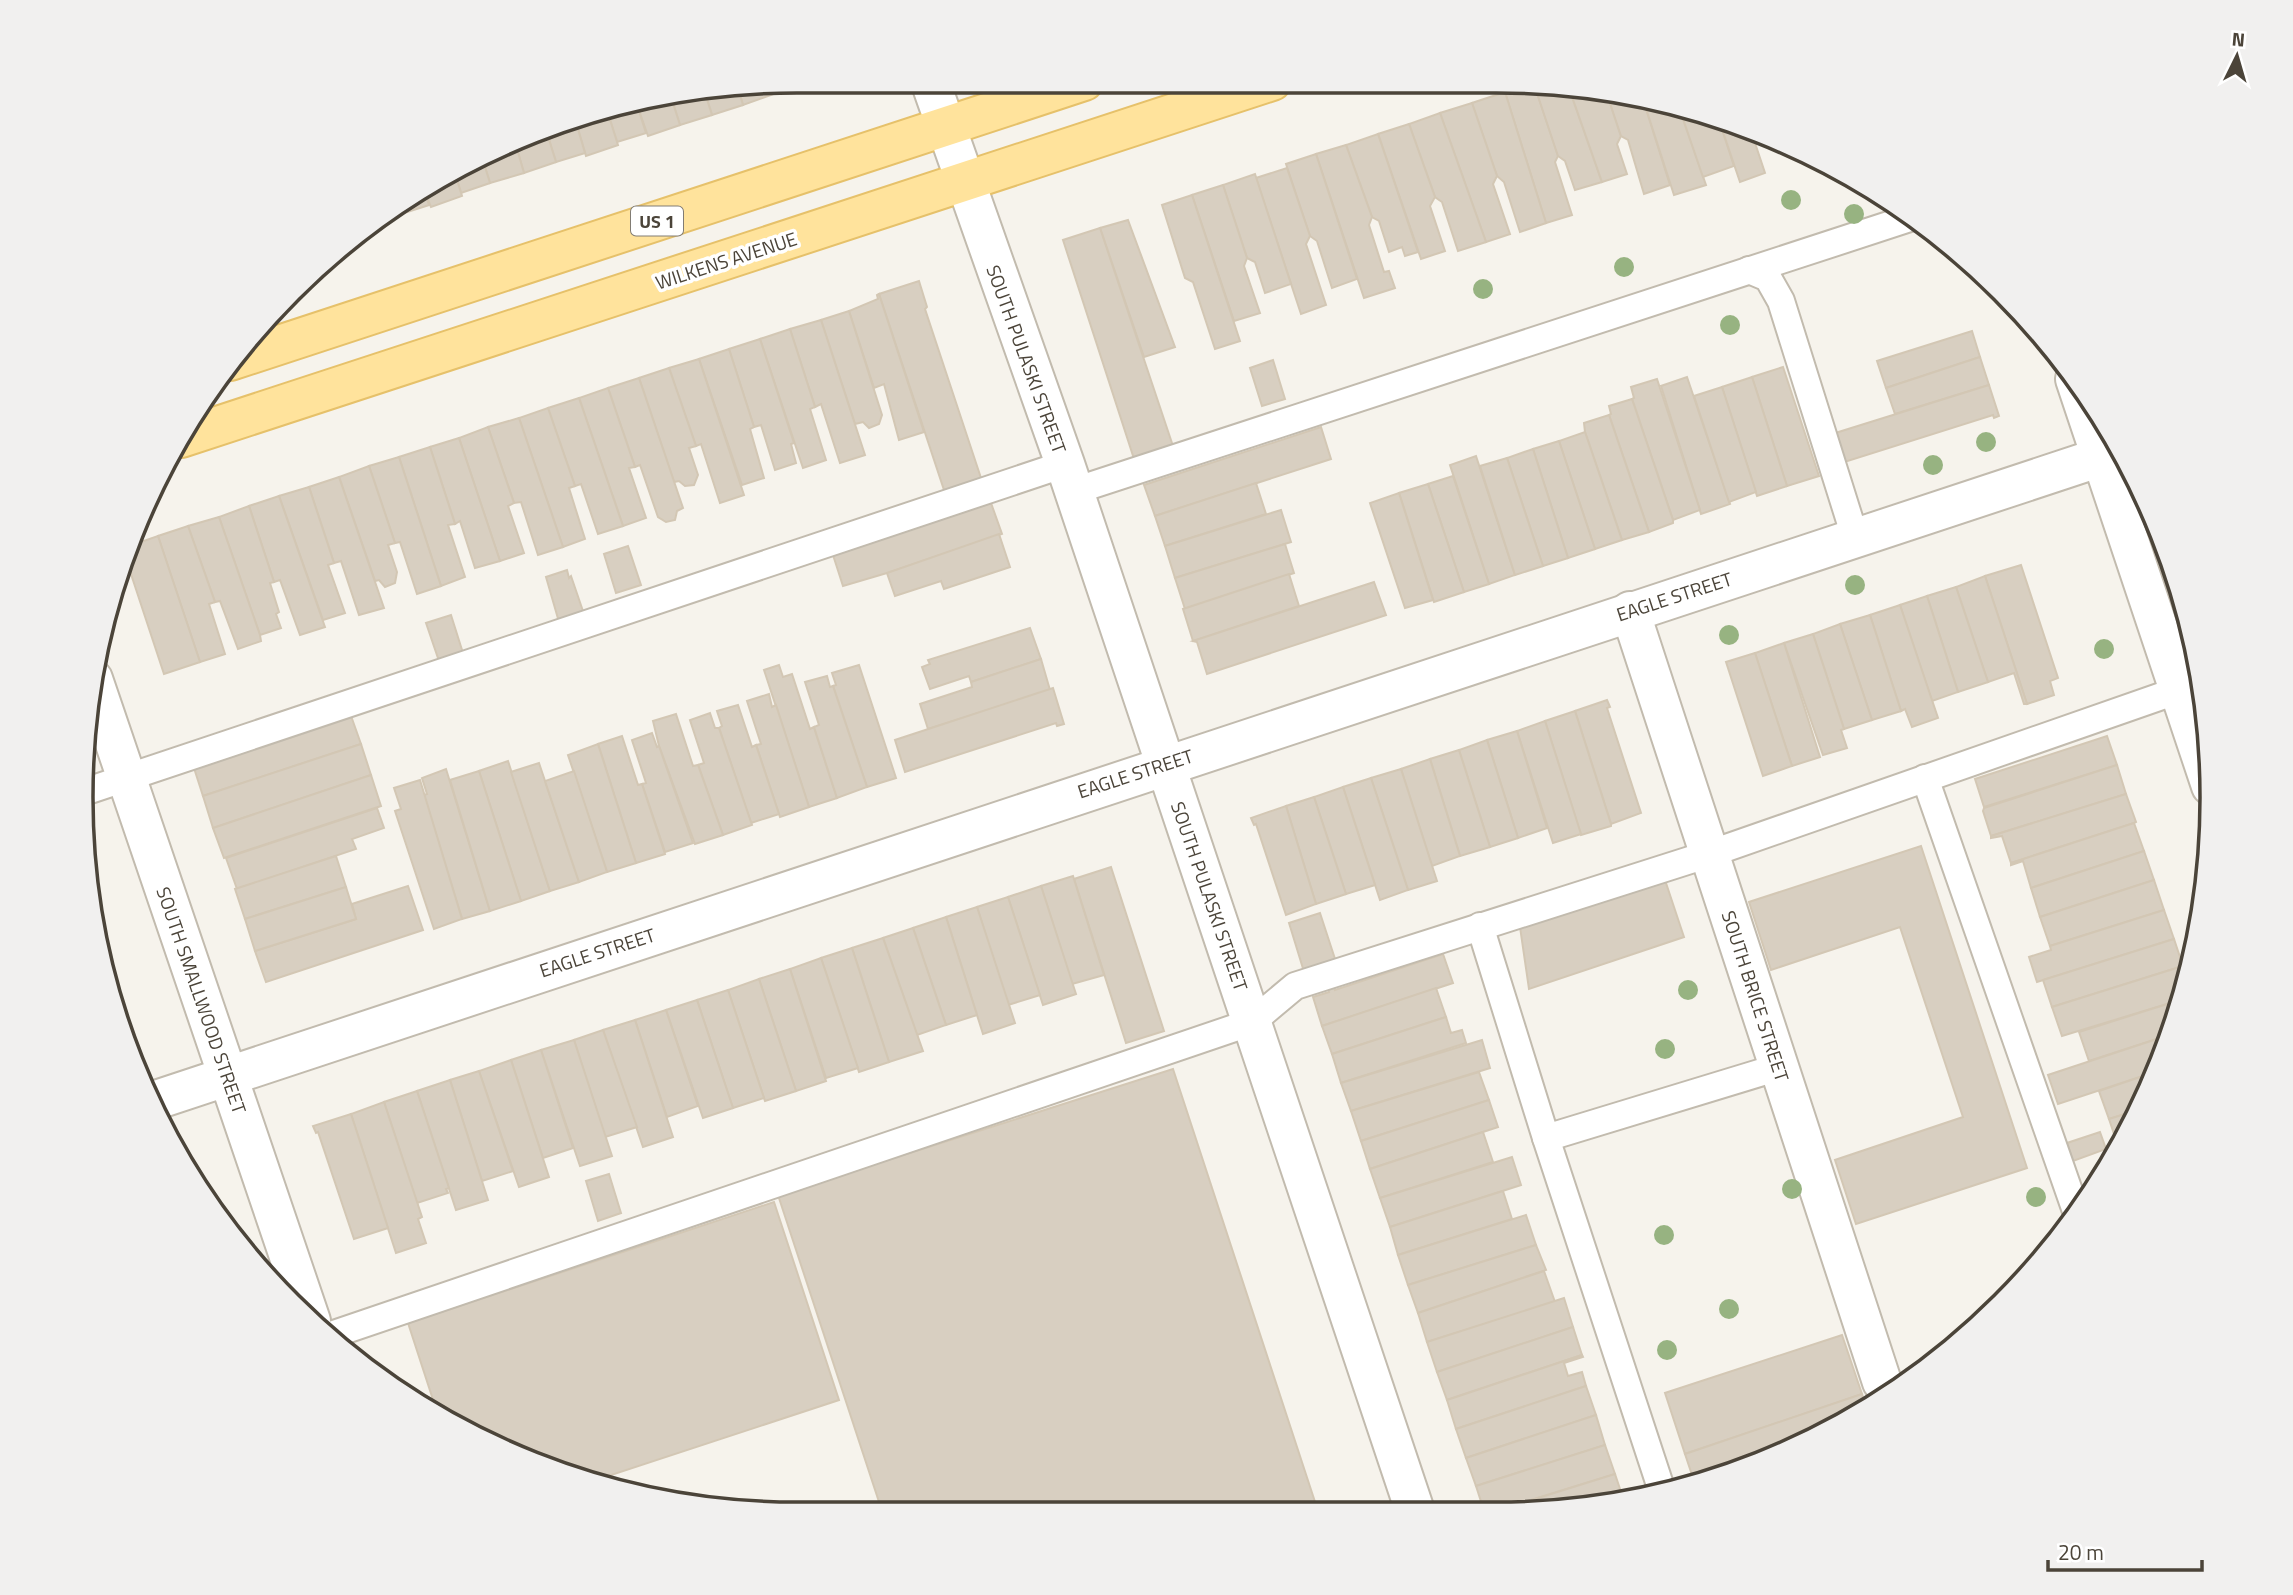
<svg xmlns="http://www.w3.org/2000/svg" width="2293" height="1595" font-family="'Titillium Web',sans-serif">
  <rect width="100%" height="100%" fill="#f6f3ec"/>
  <g fill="#d8cfc1" stroke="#d3c7b4" stroke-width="2">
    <polygon points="802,81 773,90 771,84 798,80"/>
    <polygon points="771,84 774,94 743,105 738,88"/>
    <polygon points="1530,84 1534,84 1558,156 1555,162 1572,215 1546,223 1505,92"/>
    <polygon points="1534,84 1569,88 1602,182 1575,190 1565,161 1558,156"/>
    <polygon points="738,88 743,105 712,115 705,93"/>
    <polygon points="1569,88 1606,91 1621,136 1617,144 1627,174 1602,182"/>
    <polygon points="1606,91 1642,96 1670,185 1644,194 1628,140 1621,136"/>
    <polygon points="1505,92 1546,223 1520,232 1504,182 1497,176 1472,103"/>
    <polygon points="705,93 712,115 680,125 671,97"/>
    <polygon points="1642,96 1680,110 1706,185 1674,195"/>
    <polygon points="671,97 680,125 648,136 636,102"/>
    <polygon points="636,102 646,133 617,142 606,107"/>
    <polygon points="1472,103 1497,176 1493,184 1510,234 1486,242 1440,113"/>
    <polygon points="606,107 618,145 586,156 575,119"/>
    <polygon points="1680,110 1720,123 1734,166 1703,177"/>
    <polygon points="1440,113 1486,242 1458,251 1442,202 1435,197 1409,124"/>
    <polygon points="575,119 585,153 556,162 546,130"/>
    <polygon points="1720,123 1752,134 1765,173 1740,182"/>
    <polygon points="1409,124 1435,197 1430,206 1445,251 1421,259 1378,134"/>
    <polygon points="546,130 556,162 524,173 515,142"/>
    <polygon points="1378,134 1418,252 1405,256 1402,247 1389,252 1379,221 1372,217 1346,145"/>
    <polygon points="515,142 524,173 490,183 481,154"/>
    <polygon points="1346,145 1372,217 1369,225 1384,272 1389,271 1395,288 1364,298 1316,154"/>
    <polygon points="481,154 490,183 461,193 454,170"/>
    <polygon points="1316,154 1357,279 1332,288 1317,241 1310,236 1286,164"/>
    <polygon points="1287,168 1310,236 1306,244 1326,305 1301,314 1256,178"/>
    <polygon points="454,170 462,196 431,207 423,187"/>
    <polygon points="1255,174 1291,284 1265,293 1255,262 1247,258 1223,185"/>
    <polygon points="1223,185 1247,258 1244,266 1260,313 1234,321 1192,195"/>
    <polygon points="423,187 429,205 398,215 395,205"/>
    <polygon points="1192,195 1240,341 1215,349 1193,282 1185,278 1162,205"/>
    <polygon points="395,205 398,215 376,222"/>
    <polygon points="1128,220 1175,347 1144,357 1100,228"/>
    <polygon points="1100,228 1175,452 1136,465 1063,240"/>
    <polygon points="919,281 927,307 925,309 982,481 945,493 879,294"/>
    <polygon points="879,294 924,432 899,440 884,384 874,388 849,311 878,299 877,295"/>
    <polygon points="849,311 882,415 879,424 869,428 863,422 855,424 821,320"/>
    <polygon points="821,320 865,455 840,463 821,404 815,407 790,329"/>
    <polygon points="790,329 815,407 810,409 826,460 803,468 760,339"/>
    <polygon points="1972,331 1980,357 1886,388 1877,361"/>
    <polygon points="760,339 794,443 791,444 796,463 775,470 761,425 754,427 729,349"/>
    <polygon points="729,349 754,427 750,429 764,478 742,485 699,359"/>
    <polygon points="1980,357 1989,385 1895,414 1886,388"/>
    <polygon points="699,359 744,495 720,503 701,444 696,446 669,368"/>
    <polygon points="1273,360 1285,399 1262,406 1250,368"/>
    <polygon points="1783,367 1819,476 1787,486 1752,377"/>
    <polygon points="669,368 696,446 689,448 698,475 694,485 685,486 679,481 674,482 639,378"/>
    <polygon points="1687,377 1730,504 1701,514 1661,386"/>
    <polygon points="1752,377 1787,486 1757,496 1722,387"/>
    <polygon points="639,378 683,508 677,511 675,520 666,522 658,517 640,465 635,467 608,388"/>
    <polygon points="1657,379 1700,510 1673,520 1632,399 1634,398 1631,387"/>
    <polygon points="1989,385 1999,416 1994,418 1993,415 1838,464 1829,435"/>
    <polygon points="1722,387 1756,492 1729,502 1694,396"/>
    <polygon points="608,388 635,467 629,468 646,518 623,526 579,398"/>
    <polygon points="579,398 623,526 598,534 581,484 575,486 548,408"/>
    <polygon points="1632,399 1673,520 1673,523 1649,532 1609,415 1611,414 1609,406"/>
    <polygon points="548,408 575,486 569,488 585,539 563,547 519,418"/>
    <polygon points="1609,415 1649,532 1622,540 1585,432 1584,423"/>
    <polygon points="519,418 563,547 538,555 521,502 514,503 488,427"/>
    <polygon points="488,427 514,503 508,506 524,553 500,561 459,438"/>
    <polygon points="1321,427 1331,459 1155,516 1144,485"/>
    <polygon points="1585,432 1622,540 1595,549 1559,441"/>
    <polygon points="459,438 500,561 475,568 460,521 455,524 430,447"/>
    <polygon points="1559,441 1595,549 1568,558 1533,449"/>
    <polygon points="430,447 455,524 448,525 465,577 441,586 399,457"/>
    <polygon points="1533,449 1568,558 1543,566 1507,458"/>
    <polygon points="1476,456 1515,575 1489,584 1450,465"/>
    <polygon points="399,457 441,586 417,594 400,542 395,543 369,466"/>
    <polygon points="1507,458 1543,566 1515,575 1480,466"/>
    <polygon points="369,466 395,543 388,545 397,572 395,583 385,587 379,580 375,581 339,477"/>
    <polygon points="1453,476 1489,584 1464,592 1428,484"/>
    <polygon points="339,477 384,608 359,615 341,561 334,563 309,487"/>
    <polygon points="1256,483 1266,514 1165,546 1155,516"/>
    <polygon points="1428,484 1464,592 1434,602 1399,493"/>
    <polygon points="309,487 334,563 328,565 345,613 323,620 279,496"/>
    <polygon points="1399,493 1433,600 1405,608 1370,503"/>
    <polygon points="279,496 325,627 300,635 280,580 274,582 249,506"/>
    <polygon points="991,503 1002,534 887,573 843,586 833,555"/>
    <polygon points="249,506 274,582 270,583 279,612 276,614 281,628 260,635 219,517"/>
    <polygon points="1281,510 1291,542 1175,578 1165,546"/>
    <polygon points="219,517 260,635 261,641 238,649 220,601 215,602 188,526"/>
    <polygon points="188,526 215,602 209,604 225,654 200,662 158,536"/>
    <polygon points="999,534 1010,567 944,589 941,581 895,596 887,573"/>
    <polygon points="158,536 200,662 164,674 126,559 129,546"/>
    <polygon points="1285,544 1294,573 1185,609 1175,578"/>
    <polygon points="628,546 641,585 616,593 604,554"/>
    <polygon points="2021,565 2058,678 2050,681 2054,695 2027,704 1985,576"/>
    <polygon points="567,570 569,578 571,576 584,614 559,622 546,577"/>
    <polygon points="1289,574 1299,606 1193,641 1183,609"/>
    <polygon points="1985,576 2027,704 2024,704 2014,673 1988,682 1956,587"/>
    <polygon points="1374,582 1386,615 1207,674 1197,642 1193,641"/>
    <polygon points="1956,587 1988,682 1958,692 1927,596"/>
    <polygon points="1927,596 1958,692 1932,701 1900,605"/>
    <polygon points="1900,605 1938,718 1912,727 1905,709 1901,711 1870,615"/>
    <polygon points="451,615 463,653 439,661 426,623"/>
    <polygon points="1870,615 1901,711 1872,720 1840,624"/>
    <polygon points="1840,624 1872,720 1844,729 1813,634"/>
    <polygon points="1030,628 1041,659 971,682 969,676 930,689 922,667 930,664 928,660"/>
    <polygon points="1813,634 1844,729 1841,730 1847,748 1823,755 1784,643"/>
    <polygon points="1784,643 1820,757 1792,766 1755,653"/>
    <polygon points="1755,653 1792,766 1763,776 1726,662"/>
    <polygon points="1041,659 1050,690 928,729 920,704 972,687 971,682"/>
    <polygon points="779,665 783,677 792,674 810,729 814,727 837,798 809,807 764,670"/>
    <polygon points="859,665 896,778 867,787 833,686 836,685 832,673"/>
    <polygon points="827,676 830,687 833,686 867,787 837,798 814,727 819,725 805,682"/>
    <polygon points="1053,688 1064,724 1057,726 1056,723 905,772 895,740"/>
    <polygon points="769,694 772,707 776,705 809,807 780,817 756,745 761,744 747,701"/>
    <polygon points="1607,700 1610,707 1607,708 1641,813 1611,824 1575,711"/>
    <polygon points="738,705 752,747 756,745 779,814 751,823 719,728 722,726 717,711"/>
    <polygon points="1575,711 1611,824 1611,826 1581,835 1545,721"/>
    <polygon points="350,713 361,744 203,796 193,765"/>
    <polygon points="710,713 715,728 719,728 752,825 723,835 698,765 704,763 690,720"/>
    <polygon points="676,714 693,766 698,765 723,835 695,844 659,746 653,721"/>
    <polygon points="1545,721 1581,834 1553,843 1517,731"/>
    <polygon points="1517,731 1547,828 1518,838 1487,740"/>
    <polygon points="652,733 657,747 659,746 693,843 665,852 642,784 646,783 632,740"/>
    <polygon points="622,736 638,785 642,784 665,854 636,863 598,744"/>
    <polygon points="2107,736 2117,765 1984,807 1975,779"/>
    <polygon points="1487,740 1518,838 1490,847 1459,750"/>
    <polygon points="361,744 371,775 213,828 203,796"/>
    <polygon points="598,744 636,863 607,872 568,755"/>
    <polygon points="1459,750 1490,847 1460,856 1430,759"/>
    <polygon points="1430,759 1460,856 1432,866 1401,769"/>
    <polygon points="508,761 550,891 521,901 479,771"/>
    <polygon points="539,763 579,882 550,891 511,772"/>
    <polygon points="2117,765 2126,794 1991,836 1983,811 1984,808"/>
    <polygon points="446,769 490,911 462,919 424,795 427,794 422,778"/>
    <polygon points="1401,769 1437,881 1408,890 1371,778"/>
    <polygon points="479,771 521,901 490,911 450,780"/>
    <polygon points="574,771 607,872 579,882 545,781"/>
    <polygon points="371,775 381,806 224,858 213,828"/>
    <polygon points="1371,778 1408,890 1380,900 1343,787"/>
    <polygon points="420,780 462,919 434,929 395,811 401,809 394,788"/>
    <polygon points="1343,787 1375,885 1346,894 1314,797"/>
    <polygon points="2126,794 2136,822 2134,823 2011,863 2002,836 1991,838 1991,836"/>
    <polygon points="1314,797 1346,894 1316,904 1286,806"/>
    <polygon points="1286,806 1316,904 1286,915 1256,824 1254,825 1251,818"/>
    <polygon points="377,808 384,828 352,839 356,849 237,889 226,858"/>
    <polygon points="2134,823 2144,851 2031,888 2023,861 2011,865 2011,863"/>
    <polygon points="1921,846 2027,1168 1856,1224 1835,1160 1963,1117 1900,927 1771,970 1749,902"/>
    <polygon points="2144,851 2154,880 2040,917 2031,888"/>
    <polygon points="336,856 346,887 245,919 235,889"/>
    <polygon points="1111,867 1164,1031 1126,1043 1074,879"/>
    <polygon points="1073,876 1104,975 1072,984 1041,886"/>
    <polygon points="1665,880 1684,937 1529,989 1520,927"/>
    <polygon points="2154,880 2164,910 2050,946 2040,917"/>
    <polygon points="408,886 423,930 266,982 255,951 356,919 352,904"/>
    <polygon points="1041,886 1076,994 1043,1005 1008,897"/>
    <polygon points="346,887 356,919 255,951 245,919"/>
    <polygon points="1008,897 1040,995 1008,1005 977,907"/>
    <polygon points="977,907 1015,1023 983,1034 946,917"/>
    <polygon points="2164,910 2174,939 2037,982 2029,957 2051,950 2050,946"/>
    <polygon points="1320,913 1337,965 1305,975 1289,923"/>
    <polygon points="946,917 977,1015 946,1025 913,928"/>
    <polygon points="913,928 946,1025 917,1035 883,938"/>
    <polygon points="883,938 923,1051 889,1062 852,948"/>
    <polygon points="2174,939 2183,966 2052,1007 2043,980"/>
    <polygon points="852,948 889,1062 859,1072 821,958"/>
    <polygon points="1443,954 1453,983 1322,1026 1313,997 1329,992 1328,988 1334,986 1335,990"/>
    <polygon points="821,958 858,1068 826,1078 790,969"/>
    <polygon points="2183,966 2187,978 2180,1000 2062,1036 2052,1007"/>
    <polygon points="790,969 826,1081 796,1091 759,979"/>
    <polygon points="759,979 796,1091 765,1101 728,990"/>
    <polygon points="1436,988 1446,1017 1332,1054 1322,1026"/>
    <polygon points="728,990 764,1098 733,1108 697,1000"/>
    <polygon points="697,1000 733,1108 703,1118 666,1010"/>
    <polygon points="2180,1000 2169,1035 2089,1061 2079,1032"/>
    <polygon points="666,1010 698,1106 667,1117 635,1020"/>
    <polygon points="1446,1017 1451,1033 1462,1030 1466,1043 1341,1083 1332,1054"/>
    <polygon points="635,1020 673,1137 643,1147 603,1030"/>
    <polygon points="603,1030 637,1127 605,1137 574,1040"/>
    <polygon points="2169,1035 2158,1071 2058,1104 2048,1075"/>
    <polygon points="574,1040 612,1156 580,1166 541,1050"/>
    <polygon points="1482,1040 1490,1068 1351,1111 1341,1083"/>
    <polygon points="541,1050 573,1148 543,1158 511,1060"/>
    <polygon points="511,1060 549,1177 519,1187 479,1071"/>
    <polygon points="1173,1069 1318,1511 1307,1514 883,1514 778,1195"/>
    <polygon points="479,1071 513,1171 482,1181 450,1080"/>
    <polygon points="2158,1071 2138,1110 2109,1119 2099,1091"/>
    <polygon points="1479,1072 1489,1100 1361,1141 1351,1111"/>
    <polygon points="450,1080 488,1200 456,1210 417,1091"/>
    <polygon points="417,1091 449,1188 446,1189 448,1193 417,1203 384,1102"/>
    <polygon points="1489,1100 1498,1127 1370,1169 1361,1141"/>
    <polygon points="384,1102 422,1217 418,1219 426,1243 396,1253 351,1114"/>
    <polygon points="2138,1110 2118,1146 2109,1119"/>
    <polygon points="351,1114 388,1228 354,1239 318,1132 316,1133 313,1126"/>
    <polygon points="1483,1132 1493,1162 1380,1198 1370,1169"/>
    <polygon points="2100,1132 2106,1149 2073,1161 2067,1143"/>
    <polygon points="1512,1157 1521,1185 1390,1227 1380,1198"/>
    <polygon points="2108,1166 2099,1182 2095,1170"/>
    <polygon points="609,1174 621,1213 598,1221 586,1181"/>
    <polygon points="1503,1191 1512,1219 1398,1255 1390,1227"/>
    <polygon points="774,1202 839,1400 593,1481 523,1460 438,1415 408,1323"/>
    <polygon points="1526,1215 1536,1245 1408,1285 1398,1255"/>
    <polygon points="1536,1245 1546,1270 1418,1313 1408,1285"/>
    <polygon points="1544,1271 1555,1302 1427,1342 1418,1313"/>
    <polygon points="1564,1298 1573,1327 1437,1372 1427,1342"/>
    <polygon points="1573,1327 1582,1355 1447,1400 1437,1372"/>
    <polygon points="1842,1335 1862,1394 1685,1454 1665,1393"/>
    <polygon points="1582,1355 1583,1357 1564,1363 1568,1376 1582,1372 1586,1386 1456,1429 1447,1400"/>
    <polygon points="1586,1386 1596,1415 1466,1458 1456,1429"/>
    <polygon points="1862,1394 1866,1408 1813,1440 1694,1481 1685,1454"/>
    <polygon points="1596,1415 1605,1445 1476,1486 1466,1458"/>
    <polygon points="1605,1445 1615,1474 1485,1514 1476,1486"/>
    <polygon points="1615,1474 1624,1501 1620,1502 1487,1514"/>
  </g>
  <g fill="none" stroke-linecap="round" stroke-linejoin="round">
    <g stroke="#c2bbae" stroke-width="30">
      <g id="service">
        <polyline points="1749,270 1768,278 1781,301 1855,537"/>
        <polyline points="1074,491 1913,217"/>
        <polyline points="1925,778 2077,1214"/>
        <polyline points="81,793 1065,464"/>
        <polyline points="1480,926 1546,1138 1662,1491"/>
        <polyline points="1546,1138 1779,1067"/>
        <polyline points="328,1336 1252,1022 1295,986 1709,854 2179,690"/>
      </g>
    </g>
    <g stroke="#c2bbae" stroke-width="42">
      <g id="minor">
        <polyline points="930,81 1065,464 1416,1514"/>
        <polyline points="2075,379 2211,786"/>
        <polyline points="1630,611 1882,1382"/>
        <polyline points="93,679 311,1321"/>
        <path d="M 150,1102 C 800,884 1450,668 2101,457 L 2123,458"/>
      </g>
    </g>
    <g stroke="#e6c16a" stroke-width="42">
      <g id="primary">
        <polyline points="230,361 1084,81"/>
        <polyline points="181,438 1272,81"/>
      </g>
    </g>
    <use href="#service" stroke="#fff" stroke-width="26"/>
    <use href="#minor" stroke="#fff" stroke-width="38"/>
    <use href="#primary" stroke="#ffe39c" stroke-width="38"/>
  </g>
  <g fill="#97b381">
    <circle cx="1791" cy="200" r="10"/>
    <circle cx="1854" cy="214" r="10"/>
    <circle cx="1624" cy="267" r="10"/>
    <circle cx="1483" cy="289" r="10"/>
    <circle cx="1730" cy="325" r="10"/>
    <circle cx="1986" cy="442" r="10"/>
    <circle cx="1933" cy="465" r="10"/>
    <circle cx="1855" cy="585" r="10"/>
    <circle cx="1729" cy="635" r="10"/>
    <circle cx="2104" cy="649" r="10"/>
    <circle cx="1688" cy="990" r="10"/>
    <circle cx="1665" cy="1049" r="10"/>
    <circle cx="1792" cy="1189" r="10"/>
    <circle cx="2036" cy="1197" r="10"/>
    <circle cx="1664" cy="1235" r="10"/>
    <circle cx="1729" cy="1309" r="10"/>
    <circle cx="1667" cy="1350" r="10"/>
  </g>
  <g text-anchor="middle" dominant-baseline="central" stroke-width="7" stroke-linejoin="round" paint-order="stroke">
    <rect fill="#fff" stroke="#817c74" stroke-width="2" x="631" y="206.5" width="52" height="29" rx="5"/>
    <g font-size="18" font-weight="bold" fill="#4b4439">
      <text x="657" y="221">US 1</text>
    </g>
    <g font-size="19" fill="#4b4439" stroke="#fff">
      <text transform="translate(726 260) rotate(-18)">WILKENS AVENUE</text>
      <text transform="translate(1027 359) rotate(70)">SOUTH PULASKI STREET</text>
      <text transform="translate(1674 596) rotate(-18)">EAGLE STREET</text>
      <text transform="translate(1135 773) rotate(-18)">EAGLE STREET</text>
      <text transform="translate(1210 896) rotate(71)">SOUTH PULASKI STREET</text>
      <text transform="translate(597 952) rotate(-18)">EAGLE STREET</text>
      <text transform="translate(1756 996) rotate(72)">SOUTH BRICE STREET</text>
      <text transform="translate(202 1000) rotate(71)">SOUTH SMALLWOOD STREET</text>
    </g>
  </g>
  <path d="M0 0H2293V1595H0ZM797 93H1496A704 704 0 0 1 2200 797V798A704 704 0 0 1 1496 1502H797A704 704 0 0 1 93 798V797A704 704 0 0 1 797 93Z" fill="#f1f0ef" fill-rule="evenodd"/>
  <path fill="none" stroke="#4b4439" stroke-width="3.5" d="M797 93H1496A704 704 0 0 1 2200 797V798A704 704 0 0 1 1496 1502H797A704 704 0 0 1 93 798V797A704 704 0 0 1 797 93Z"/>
  <g transform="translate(2237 56) rotate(5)" stroke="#ffffff" stroke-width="5" paint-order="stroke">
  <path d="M0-5L12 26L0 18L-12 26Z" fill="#4b4439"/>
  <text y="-10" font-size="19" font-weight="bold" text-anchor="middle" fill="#4b4439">N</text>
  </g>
  <path d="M2048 1560v10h154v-10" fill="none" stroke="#4b4439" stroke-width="3.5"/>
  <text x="2058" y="1560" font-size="21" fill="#4b4439" stroke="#ffffff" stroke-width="5" paint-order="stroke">20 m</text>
</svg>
